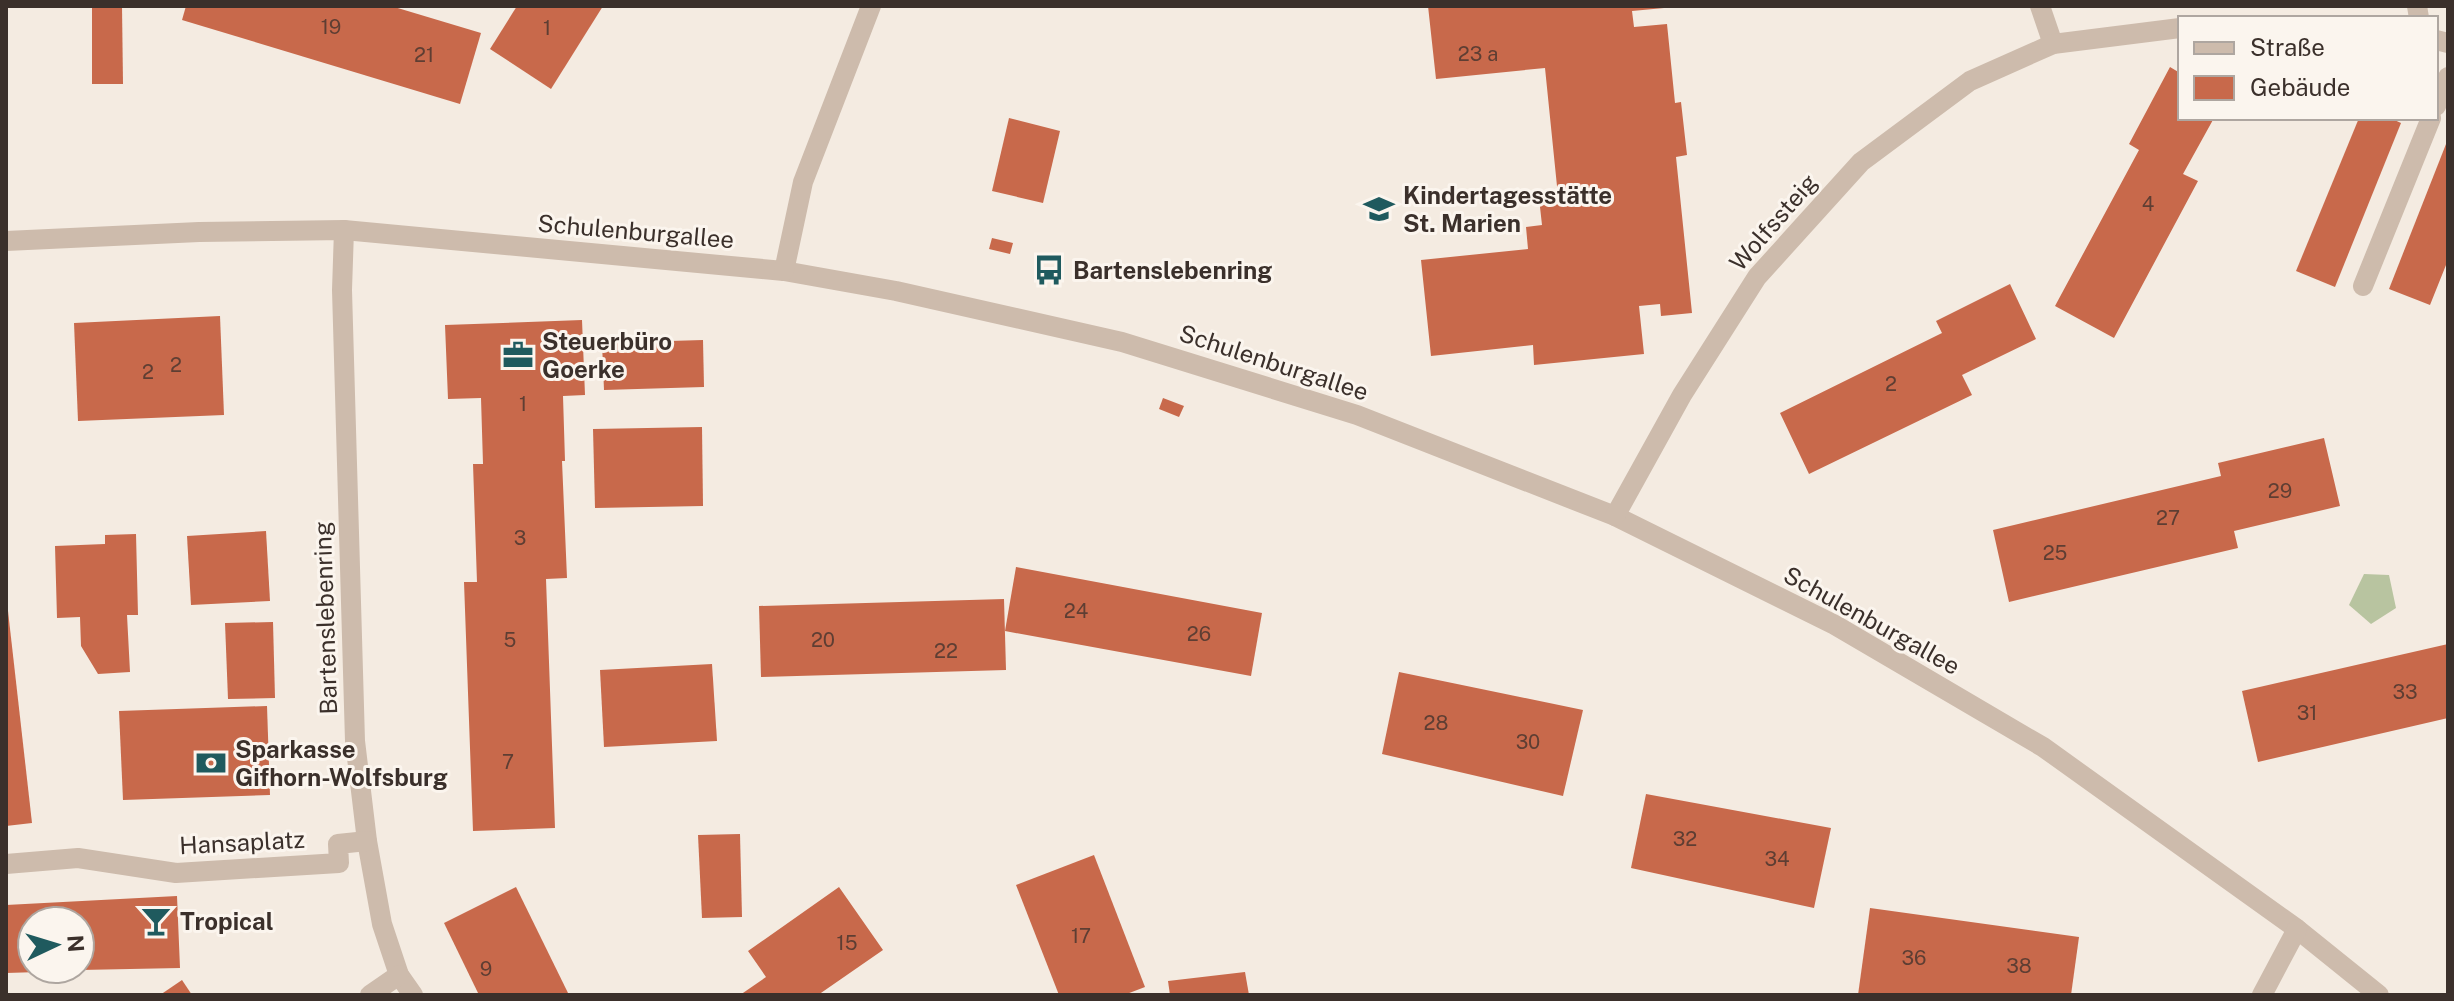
<svg xmlns="http://www.w3.org/2000/svg" width="2454" height="1001" font-family="'Public Sans',sans-serif">
  <rect width="100%" height="100%" fill="#f4ebe1"/>
  <polygon fill="#b8c4a0" points="2364,574 2389,575 2396,608 2371,624 2349,605"/>
  <g fill="#c8694b">
    <polygon points="92,6 122,6 123,84 92,84"/>
    <polygon points="186,6 391,6 481,33 460,104 182,20"/>
    <polygon points="517,6 603,6 551,89 490,49"/>
    <polygon points="1428,6 1664,6 1664,8 1632,11 1634,27 1667,24 1675,103 1681,102 1687,155 1676,157 1692,313 1661,316 1660,304 1639,306 1644,354 1534,365 1533,345 1431,356 1421,260 1528,249 1526,227 1542,225 1539,198 1558,196 1545,68 1436,79"/>
    <polygon points="2170,67 2180,73 2180,118 2214,118 2183,174 2198,181 2114,338 2055,306 2139,150 2129,144"/>
    <polygon points="1009,118 1060,131 1043,203 992,191"/>
    <polygon points="2359,118 2390,118 2401,123 2335,287 2296,271"/>
    <polygon points="2448,139 2448,260 2430,305 2389,289"/>
    <polygon points="992,238 1013,243 1010,254 989,249"/>
    <polygon points="2010,284 2036,339 1962,375 1972,395 1809,474 1780,413 1942,333 1936,321"/>
    <polygon points="220,316 224,415 78,421 74,323"/>
    <polygon points="582,320 585,395 563,396 565,461 562,461 567,578 546,579 555,828 473,831 464,582 477,582 473,464 483,464 481,398 448,399 445,325"/>
    <polygon points="703,340 704,387 604,390 602,343"/>
    <polygon points="1163,398 1184,406 1179,417 1159,409"/>
    <polygon points="702,427 703,506 595,508 593,429"/>
    <polygon points="2324,438 2340,506 2234,531 2238,548 2009,602 1993,530 2221,476 2218,463"/>
    <polygon points="266,531 270,601 191,605 187,536"/>
    <polygon points="136,534 138,615 127,615 130,672 98,674 81,646 80,617 57,618 55,546 105,544 105,535"/>
    <polygon points="1016,567 1262,613 1251,676 1005,631"/>
    <polygon points="1004,599 1006,670 761,677 759,606"/>
    <polygon points="6,611 8,611 32,823 6,826"/>
    <polygon points="273,622 275,698 228,699 225,623"/>
    <polygon points="2448,644 2448,718 2258,762 2242,691"/>
    <polygon points="712,664 717,741 604,747 600,670"/>
    <polygon points="1399,672 1583,710 1563,796 1382,754"/>
    <polygon points="267,706 270,795 123,800 119,711"/>
    <polygon points="1646,794 1831,828 1814,908 1631,868"/>
    <polygon points="740,834 742,917 702,918 698,835"/>
    <polygon points="1094,855 1145,987 1124,995 1059,995 1016,885"/>
    <polygon points="516,887 569,995 479,995 444,923"/>
    <polygon points="839,887 883,950 818,995 740,995 766,977 748,951"/>
    <polygon points="177,896 180,968 80,970 80,921 32,921 32,969 39,969 39,972 6,973 6,905"/>
    <polygon points="1870,908 2079,937 2071,995 1858,995"/>
    <polygon points="1245,972 1249,995 1170,995 1168,981"/>
    <polygon points="182,980 192,995 160,995"/>
  </g>
  <g fill="none" stroke-linecap="round" stroke-linejoin="round">
    <g stroke="#cdbbac" stroke-width="20">
      <polyline points="2040,6 2053,44"/>
      <polyline points="2417,6 2419,18"/>
      <polyline points="2436,40 2448,43"/>
      <polyline points="2436,106 2448,77"/>
      <polyline points="344,230 342,290 355,741 367,841 382,924 399,975 413,995"/>
      <polyline points="6,241 199,232 344,230 784,271 896,291 1122,342 1357,415 1615,516 1835,625 2043,747 2297,929 2379,995"/>
      <polyline points="784,271 803,182 871,6"/>
      <polyline points="2363,286 2431,118"/>
      <polyline points="1615,516 1682,395 1757,277 1861,162 1970,81 2053,44 2180,28"/>
      <polyline points="6,864 78,858 176,873 339,863 338,844 367,841"/>
      <polyline points="370,995 399,975"/>
      <polyline points="2262,995 2297,929"/>
    </g>
  </g>
  <defs>
    <g id="school-bare" transform="scale(2.4)"><path d="M0-5L7-2L0 1L-7-2ZM-4 1L0 2.5L4 1V4Q0 6-4 4Z" fill="#1f5a5e" stroke="#fbf5ee" stroke-width="2.5" paint-order="stroke"/></g>
    <g id="bus-bare" transform="scale(2.4)"><path d="M-5-6H5V4H4V6H2V4H-2V6H-4V4H-5ZM-3.5-4V0h7V-4ZM-3.5 1.2v1.5H-2V1.2ZM2 1.2v1.5H3.5V1.2Z" fill="#1f5a5e" stroke="#fbf5ee" stroke-width="2.5" paint-order="stroke"/></g>
    <g id="office-bare" transform="scale(2.4)"><path d="M-6-3h4V-5.5h4V-3h4V5H-6ZM-1-4.5V-3h2v-1.5ZM-6 0V1H6V0Z" fill="#1f5a5e" stroke="#fbf5ee" stroke-width="2.5" paint-order="stroke"/></g>
    <g id="bank-bare" transform="scale(2.4)"><path d="M-6-4H6V4H-6ZM0-2.3a2.3 2.3 0 1 0 0 4.6a2.3 2.3 0 1 0 0-4.6Z" fill="#1f5a5e" stroke="#fbf5ee" stroke-width="2.5" paint-order="stroke"/></g>
    <g id="bar-bare" transform="scale(2.4)"><path d="M-6-5H6L.8 .8V4.5H3.5V6h-7V4.5H-.8V.8Z" fill="#1f5a5e" stroke="#fbf5ee" stroke-width="2.5" paint-order="stroke"/></g>
  </defs>
  <g fill-rule="evenodd">
    <use href="#school-bare" x="1379" y="209"/>
    <use href="#bus-bare" x="1049" y="270"/>
    <use href="#office-bare" x="518" y="355"/>
    <use href="#bank-bare" x="211" y="763"/>
    <use href="#bar-bare" x="156" y="921"/>
  </g>
  <g text-anchor="middle" dominant-baseline="central" stroke-width="6" stroke-linejoin="round" paint-order="stroke">
    <g font-size="20" fill="#5e3e33">
      <text x="331" y="27">19</text>
      <text x="547" y="28">1</text>
      <text x="1478" y="54">23 a</text>
      <text x="424" y="55">21</text>
      <text x="2148" y="204">4</text>
      <text x="176" y="365">2</text>
      <text x="148" y="372">2</text>
      <text x="1891" y="384">2</text>
      <text x="523" y="404">1</text>
      <text x="2280" y="491">29</text>
      <text x="2168" y="518">27</text>
      <text x="520" y="538">3</text>
      <text x="2055" y="553">25</text>
      <text x="1076" y="611">24</text>
      <text x="1199" y="634">26</text>
      <text x="510" y="640">5</text>
      <text x="823" y="640">20</text>
      <text x="946" y="651">22</text>
      <text x="2405" y="692">33</text>
      <text x="2307" y="713">31</text>
      <text x="1436" y="723">28</text>
      <text x="1528" y="742">30</text>
      <text x="508" y="762">7</text>
      <text x="1685" y="839">32</text>
      <text x="1777" y="859">34</text>
      <text x="1081" y="936">17</text>
      <text x="847" y="943">15</text>
      <text x="1914" y="958">36</text>
      <text x="2019" y="966">38</text>
      <text x="486" y="969">9</text>
    </g>
    <g font-size="24" font-weight="bold" fill="#3b302b" stroke="#fbf5ee" text-anchor="start">
      <text x="1403" y="195">Kindertagesstätte<tspan x="1403" dy="28">St. Marien</tspan></text>
      <text x="1073" y="270">Bartenslebenring</text>
      <text x="542" y="341">Steuerbüro<tspan x="542" dy="28">Goerke</tspan></text>
      <text x="235" y="749">Sparkasse<tspan x="235" dy="28">Gifhorn-Wolfsburg</tspan></text>
      <text x="180" y="921">Tropical</text>
    </g>
    <g font-size="24" fill="#3b302b" stroke="#fbf5ee">
      <text transform="translate(1773 222) rotate(-49)">Wolfssteig</text>
      <text transform="translate(636 231) rotate(5)">Schulenburgallee</text>
      <text transform="translate(1274 362) rotate(18)">Schulenburgallee</text>
      <text transform="translate(325 618) rotate(-92)">Bartenslebenring</text>
      <text transform="translate(1872 620) rotate(29)">Schulenburgallee</text>
      <text transform="translate(242 842) rotate(-3)">Hansaplatz</text>
    </g>
  </g>
  <rect width="2454" height="1001" fill="none" stroke="#3b302b" stroke-width="16"/>
  <rect x="2178" y="16" width="260" height="104" fill="#fbf5ee" stroke="#aea6a0" stroke-width="2"/>
  <rect x="2194" y="42" width="40" height="12" fill="#cdbbac" stroke="#aea6a0" stroke-width="2"/>
  <text x="2250" y="56" font-size="24" fill="#3b302b">Straße</text>
  <rect x="2194" y="76" width="40" height="24" fill="#c8694b" stroke="#aea6a0" stroke-width="2"/>
  <text x="2250" y="96" font-size="24" fill="#3b302b">Gebäude</text>
  <g transform="translate(56 945) rotate(86)"><circle r="38" fill="#fbf5ee" stroke="#aea6a0" stroke-width="2"/>
  <path d="M0-6L14 30L0 20L-14 30Z" fill="#1f5a5e"/>
  <text y="-12" font-size="22" font-weight="bold" text-anchor="middle" fill="#3b302b">N</text>
  </g>
</svg>
